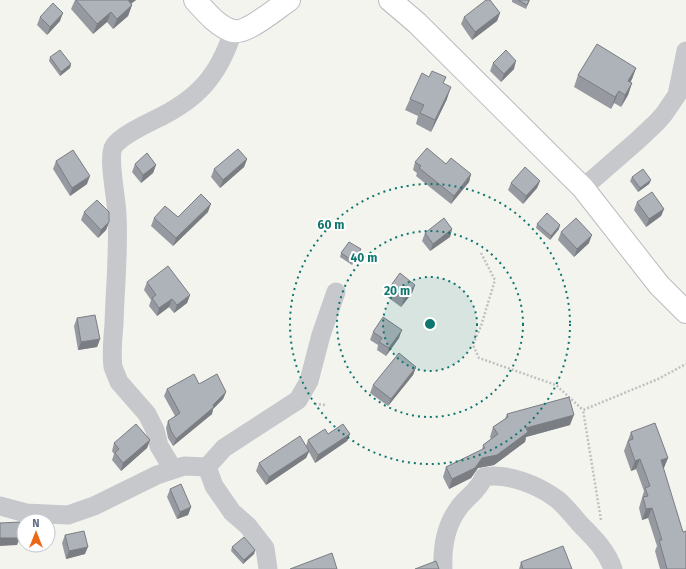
<svg xmlns="http://www.w3.org/2000/svg" width="686" height="569" font-family="'Fira Sans',sans-serif">
  <rect width="100%" height="100%" fill="#f4f4ef"/>
  <g fill="none" stroke-linecap="round" stroke-linejoin="round">
    <g stroke="#b8bbc0" stroke-width="24">
      <g id="secondary">
        <path d="M 195,0 C 205,11 218,27 233,31 C 247,34 277,8 289,0"/>
        <polyline points="390,0 417,23 583,188 659,285 686,312"/>
      </g>
    </g>
    <g stroke="#bfc0c2" stroke-width="2.5" stroke-dasharray="2 2" stroke-linecap="butt">
      <polyline points="481,253 495,280 481,326 473,345 479,358 556,385 583,410"/>
      <polyline points="315,404 326,405"/>
      <polyline points="601,520 583,410 658,379 686,364"/>
    </g>
    <g stroke="#c6c8cc" stroke-width="19">
      <polyline points="583,188 638,140 657,122 664,114 677,95 686,51"/>
      <polyline points="207,467 214,486 232,512 248,526 265,548 268,569"/>
      <path d="M 173,469 L 159,446 L 155,430 L 147,414 L 119,382 L 113,367 C 111,353 113,338 114,324 C 115,288 119,251 117,215 C 117,200 107,157 114,146 C 121,136 142,126 154,120 C 197,100 219,76 233,31"/>
      <polyline points="0,506 26,513 68,515 94,506 157,475 184,466 207,467 224,448 298,400 309,381 321,335 336,292"/>
      <path d="M 443,569 C 442,547 445,527 458,509 C 463,501 472,495 477,488 C 480,485 482,481 484,477 C 507,472 540,486 558,500 C 566,507 574,517 581,525 C 594,538 607,551 613,569"/>
    </g>
    <use href="#secondary" stroke="#fff" stroke-width="22"/>
  </g>
  <g fill="#969aa0">
    <polygon points="75,0 136,0 131,4 132,5 128,16 113,29 107,22 93,34 71,9"/>
    <polygon points="512,0 530,0 526,9 512,2"/>
    <polygon points="500,13 497,21 472,40 461,24 464,17"/>
    <polygon points="40,17 60,21 47,35 37,25"/>
    <polygon points="50,57 71,64 70,68 60,76 49,61"/>
    <polygon points="493,63 514,69 501,82 490,71"/>
    <polygon points="636,68 632,79 630,83 632,83 628,95 621,107 614,103 611,109 574,87 578,75"/>
    <polygon points="429,77 446,77 443,83 447,99 431,132 416,124 418,116 405,110 410,99"/>
    <polygon points="247,159 244,167 220,188 211,177 214,169"/>
    <polygon points="56,161 87,184 70,196 53,169"/>
    <polygon points="415,162 446,164 471,174 469,182 451,204 416,176 417,173 413,170"/>
    <polygon points="135,164 156,165 153,173 141,183 132,172"/>
    <polygon points="632,177 651,180 649,184 638,192 630,181"/>
    <polygon points="540,181 537,188 523,204 508,190 511,183"/>
    <polygon points="637,202 664,209 661,216 646,227 634,210"/>
    <polygon points="84,212 109,222 106,230 98,238 81,220"/>
    <polygon points="208,212 173,246 151,226 154,218 178,217"/>
    <polygon points="537,224 559,229 550,240 536,228"/>
    <polygon points="452,229 450,237 430,251 422,241 425,233"/>
    <polygon points="561,232 589,243 574,257 558,240"/>
    <polygon points="361,249 359,253 352,265 340,257 341,253"/>
    <polygon points="147,282 190,295 187,303 174,313 169,307 157,316 149,306 151,300 144,290"/>
    <polygon points="415,285 412,293 401,307 386,296 389,288"/>
    <polygon points="77,318 100,339 97,347 78,350 74,326"/>
    <polygon points="373,332 399,338 386,356 377,350 378,345 370,340"/>
    <polygon points="416,367 413,375 388,406 370,393 373,385"/>
    <polygon points="199,384 226,392 223,399 213,409 212,414 173,446 168,438 166,428 168,421 175,416 164,396 167,389"/>
    <polygon points="507,414 570,425 526,437 525,442 494,465 478,468 471,478 449,489 443,477 446,467 482,450 483,445 491,439 490,437 493,427 505,419"/>
    <polygon points="631,432 668,458 663,468 686,569 660,569 655,551 657,546 648,518 642,520 639,508 644,491 636,469 631,471 624,451"/>
    <polygon points="328,434 350,434 347,441 315,463 309,452 306,458 266,485 256,471 259,463 306,446 308,440"/>
    <polygon points="150,440 147,448 121,471 112,460 114,454 112,451 114,443"/>
    <polygon points="170,489 191,507 188,515 177,519 167,497"/>
    <polygon points="65,535 85,554 66,559 62,543"/>
    <polygon points="232,547 255,550 254,554 243,564 231,551"/>
    <polygon points="521,562 523,569 519,569"/>
  </g>
  <g fill="#7a7d82">
    <polygon points="126,0 136,0 123,9"/>
    <polygon points="132,5 128,16 113,29 117,19"/>
    <polygon points="111,12 107,22 93,34 97,24"/>
    <polygon points="63,13 60,21 47,35 50,27"/>
    <polygon points="500,13 497,21 472,40 475,32"/>
    <polygon points="516,61 514,69 501,82 504,74"/>
    <polygon points="71,64 70,68 60,76 61,72"/>
    <polygon points="636,68 632,79 624,93 628,81"/>
    <polygon points="632,83 628,95 621,107 625,95"/>
    <polygon points="451,87 447,99 431,132 435,120"/>
    <polygon points="619,91 614,103 611,109 615,97"/>
    <polygon points="247,159 244,167 220,188 223,180"/>
    <polygon points="156,165 153,173 141,183 143,175"/>
    <polygon points="471,174 469,182 451,204 454,196"/>
    <polygon points="90,176 87,184 70,196 72,188"/>
    <polygon points="651,180 649,184 638,192 640,188"/>
    <polygon points="540,181 537,188 523,204 526,196"/>
    <polygon points="211,204 208,212 173,246 176,238"/>
    <polygon points="664,209 661,216 646,227 649,219"/>
    <polygon points="109,222 106,230 98,238 101,230"/>
    <polygon points="560,225 559,229 550,240 551,236"/>
    <polygon points="452,229 450,237 430,251 433,244"/>
    <polygon points="592,235 589,243 574,257 577,249"/>
    <polygon points="361,249 359,253 352,265 353,261"/>
    <polygon points="415,285 412,293 401,307 404,299"/>
    <polygon points="190,295 187,303 174,313 177,305"/>
    <polygon points="172,299 169,307 157,316 159,308"/>
    <polygon points="402,330 399,338 386,356 389,348"/>
    <polygon points="100,339 97,347 78,350 81,342"/>
    <polygon points="416,367 413,375 388,406 391,399"/>
    <polygon points="226,392 223,399 213,409 212,414 173,446 176,439 213,405"/>
    <polygon points="574,415 570,425 526,437 525,442 494,465 478,468 471,478 449,489 452,479 482,458 526,428"/>
    <polygon points="350,434 347,441 315,463 318,455"/>
    <polygon points="150,440 147,448 121,471 123,463"/>
    <polygon points="309,451 306,458 266,485 269,477"/>
    <polygon points="668,458 664,468 657,471 661,460"/>
    <polygon points="640,459 636,469 631,471 635,461"/>
    <polygon points="191,507 188,515 177,519 180,512"/>
    <polygon points="652,508 648,518 642,520 646,509"/>
    <polygon points="0,538 20,538 17,545 0,546"/>
    <polygon points="88,547 85,554 66,559 69,551"/>
    <polygon points="255,550 254,554 243,564 244,560"/>
  </g>
  <g fill="#aeb3ba" stroke="#7a7d82">
    <polygon points="76,0 128,0 132,5 117,19 111,12 97,24"/>
    <polygon points="486,0 490,0 500,13 475,32 464,17"/>
    <polygon points="518,0 529,0 527,5"/>
    <polygon points="53,3 63,13 50,27 40,17"/>
    <polygon points="597,44 636,68 628,81 632,83 625,95 619,91 615,97 578,75"/>
    <polygon points="60,50 71,64 61,72 50,57"/>
    <polygon points="506,50 516,61 504,74 493,63"/>
    <polygon points="432,71 446,77 443,83 451,87 435,120 420,113 424,105 410,99 422,73 429,77"/>
    <polygon points="427,148 446,164 451,158 471,174 454,196 419,168 421,166 415,162"/>
    <polygon points="238,149 247,159 223,180 214,169"/>
    <polygon points="73,150 90,176 72,188 56,161"/>
    <polygon points="147,153 156,165 143,175 135,164"/>
    <polygon points="525,167 540,181 526,196 511,183"/>
    <polygon points="643,169 651,180 640,188 632,177"/>
    <polygon points="652,192 664,209 649,219 637,202"/>
    <polygon points="201,194 211,204 176,238 154,218 165,206 178,217"/>
    <polygon points="97,200 109,212 109,222 101,230 84,212"/>
    <polygon points="547,213 560,225 551,236 537,224"/>
    <polygon points="444,218 452,229 433,244 425,233"/>
    <polygon points="576,218 592,235 577,249 561,232"/>
    <polygon points="349,242 361,249 353,261 341,253"/>
    <polygon points="168,266 190,295 177,305 172,299 159,308 152,298 156,295 147,282"/>
    <polygon points="400,273 415,285 404,299 389,288"/>
    <polygon points="95,315 100,339 81,342 77,318"/>
    <polygon points="383,317 402,330 389,348 379,342 382,338 373,332"/>
    <polygon points="399,353 416,367 391,399 373,385"/>
    <polygon points="194,374 199,384 217,374 226,392 213,405 214,407 176,439 171,431 168,421 180,413 167,389"/>
    <polygon points="569,397 574,415 526,428 528,432 497,455 482,458 475,468 452,479 446,467 485,448 483,445 498,434 493,427 508,417 507,414"/>
    <polygon points="655,423 668,458 661,460 683,532 686,531 686,569 667,569 659,540 662,540 652,508 646,509 643,497 648,496 645,488 650,486 640,459 635,461 628,441 633,439 631,432"/>
    <polygon points="136,424 150,440 123,463 115,453 119,449 114,443"/>
    <polygon points="343,424 350,434 318,455 308,440 325,429 328,434"/>
    <polygon points="300,436 309,451 269,477 259,463"/>
    <polygon points="181,484 191,507 180,512 170,489"/>
    <polygon points="20,522 20,538 0,538 0,523"/>
    <polygon points="84,531 88,547 69,551 65,535"/>
    <polygon points="244,537 255,550 244,560 232,547"/>
    <polygon points="563,546 572,569 523,569 521,562"/>
    <polygon points="332,553 337,569 290,569"/>
    <polygon points="436,561 439,569 415,569"/>
  </g>
  <circle cx="430" cy="324" r="47" fill="#0f766e" fill-opacity=".12"/>
  <g fill="none" stroke="#0f766e" stroke-width="2" stroke-dasharray="2 4">
    <circle cx="430" cy="324" r="47"/>
    <circle cx="430" cy="324" r="93"/>
    <circle cx="430" cy="324" r="140"/>
  </g>
  <circle cx="430" cy="324" r="6" fill="#0f766e" stroke="#fff" stroke-width="2"/>
  <g font-size="12" text-anchor="middle" font-weight="bold" fill="#0f766e" stroke="#fff" stroke-width="4" stroke-linejoin="round" paint-order="stroke">
    <text x="331" y="229">60 m</text>
    <text x="364" y="262">40 m</text>
    <text x="397" y="295">20 m</text>
  </g>
  <g transform="translate(36 533)"><circle r="19" fill="#ffffff" stroke="#c0c5cd"/>
  <path d="M0-3L7 15L0 10L-7 15Z" fill="#ee6715"/>
  <text y="-6" font-size="11" font-weight="bold" text-anchor="middle" fill="#616f83">N</text>
  </g>
</svg>
